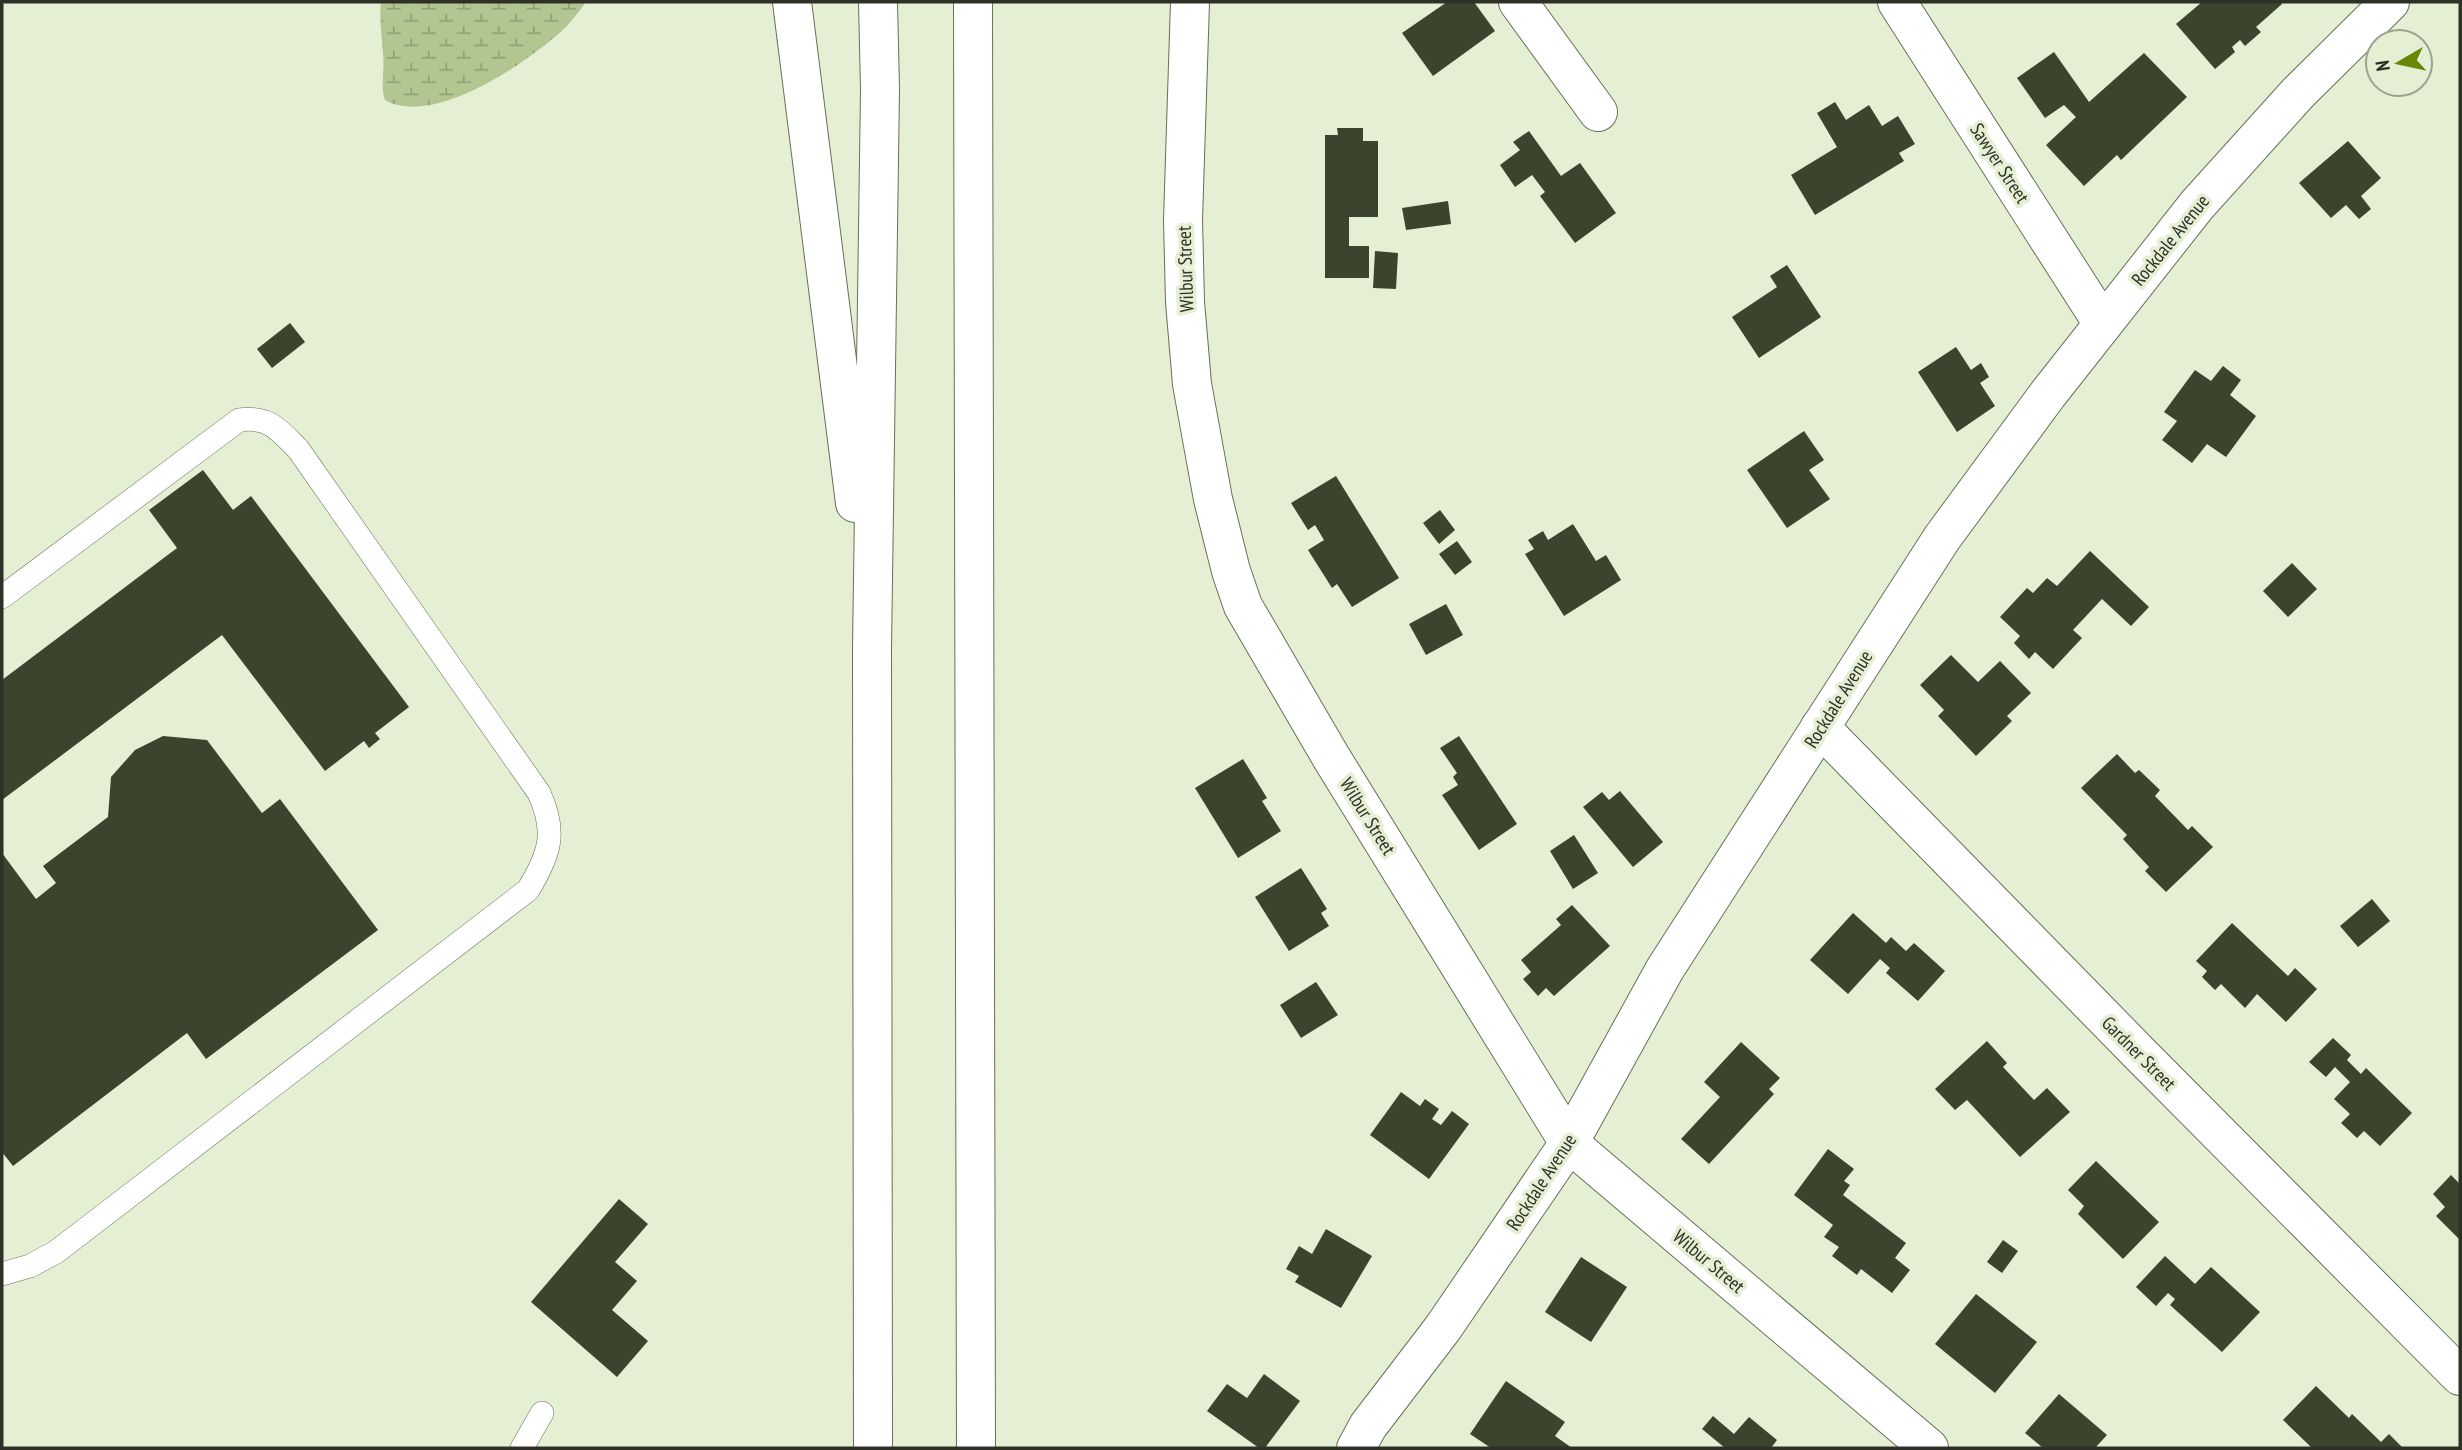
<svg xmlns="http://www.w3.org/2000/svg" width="2462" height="1450" font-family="'PT Sans Narrow',sans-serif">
  <defs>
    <pattern id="wetland-marsh" width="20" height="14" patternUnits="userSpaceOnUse" patternTransform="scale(1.75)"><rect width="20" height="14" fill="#b2c692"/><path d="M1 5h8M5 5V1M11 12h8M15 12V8" fill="none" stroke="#91a177"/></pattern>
  </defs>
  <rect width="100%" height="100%" fill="#e4efd4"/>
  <path fill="url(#wetland-marsh)" d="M 381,2 L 586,2 C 580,10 573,19 566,27 C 530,61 434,128 385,100 C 380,85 385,70 383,54 C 382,36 379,20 381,2 Z"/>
  <g fill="#3c442e">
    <polygon points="1447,2 1474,2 1495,31 1433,76 1402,33"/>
    <polygon points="2202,2 2280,2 2282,4 2256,27 2261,32 2245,46 2240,40 2232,47 2235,52 2215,69 2176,24"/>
    <polygon points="2054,52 2089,102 2144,53 2187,97 2121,160 2117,155 2084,186 2046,145 2076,117 2064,105 2045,118 2017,78"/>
    <polygon points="1835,102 1846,120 1869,105 1882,126 1898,116 1915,144 1899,153 1904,161 1815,215 1791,175 1837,147 1817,113"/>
    <polygon points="1337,128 1363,128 1363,141 1378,141 1378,217 1349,217 1349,246 1369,246 1369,278 1325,278 1325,135 1338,135"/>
    <polygon points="1529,131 1561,176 1580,163 1616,213 1575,243 1540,196 1545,192 1532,175 1515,187 1500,165 1520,150 1513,142"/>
    <polygon points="2348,141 2381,178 2361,196 2371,209 2359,219 2346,205 2331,218 2299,183"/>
    <polygon points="1448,201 1451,224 1406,230 1402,208"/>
    <polygon points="1375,251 1398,253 1396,289 1373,288"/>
    <polygon points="1787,265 1821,317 1759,358 1732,317 1777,287 1770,276"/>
    <polygon points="290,323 305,342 272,368 257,349"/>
    <polygon points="1956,347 1971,370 1981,363 1989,377 1980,383 1995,406 1957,432 1918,372"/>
    <polygon points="2223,366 2241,380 2230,395 2256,416 2226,457 2207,444 2192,463 2162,440 2177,421 2164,412 2195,370 2211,381"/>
    <polygon points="1804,431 1824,460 1809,470 1830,499 1787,528 1747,470"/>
    <polygon points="203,470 233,510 251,496 409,707 375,733 380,739 369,748 364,741 325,771 222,635 2,800 2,680 177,548 149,510"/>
    <polygon points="1336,476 1399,578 1352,607 1337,584 1332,588 1308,550 1324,540 1315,525 1308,530 1291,503"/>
    <polygon points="1440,510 1455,530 1439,544 1423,523"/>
    <polygon points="1573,524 1596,561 1606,555 1621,580 1564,616 1525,554 1534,549 1528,540 1543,531 1548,540"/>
    <polygon points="1457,541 1472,562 1455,575 1439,554"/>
    <polygon points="2090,551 2149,607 2131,626 2102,599 2073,630 2082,638 2053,669 2035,652 2029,659 2014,643 2020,636 2000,617 2027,588 2033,593 2047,578 2057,586"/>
    <polygon points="2292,563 2317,589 2288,617 2263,591"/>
    <polygon points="1446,604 1463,635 1426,655 1409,624"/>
    <polygon points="1951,655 1978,682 2000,661 2031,693 2007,716 2012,721 1976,756 1938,716 1944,710 1920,685"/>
    <polygon points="163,736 207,740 262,813 280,799 378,930 206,1059 187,1033 13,1166 2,1152 2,853 36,899 56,883 43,866 108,817 111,777 135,750"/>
    <polygon points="1459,736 1517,824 1479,850 1442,795 1458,785 1453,777 1457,773 1440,748"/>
    <polygon points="2117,754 2135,773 2139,770 2160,790 2155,796 2188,830 2192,826 2213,847 2166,892 2145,871 2149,867 2123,839 2127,835 2081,788"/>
    <polygon points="1243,759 1267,798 1262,801 1281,831 1238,858 1195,788"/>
    <polygon points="1620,791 1663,842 1633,867 1583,807 1602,792 1609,800"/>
    <polygon points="1574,835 1598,873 1573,889 1550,851"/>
    <polygon points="1301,868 1327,909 1321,913 1329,926 1289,951 1255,897"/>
    <polygon points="2372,899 2390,921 2358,947 2340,926"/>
    <polygon points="1572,905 1610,946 1554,996 1546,988 1538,996 1523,979 1531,972 1521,960 1561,925 1556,919"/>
    <polygon points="1853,913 1886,943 1891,937 1906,951 1914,943 1945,971 1918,1001 1886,973 1890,968 1880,959 1848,994 1810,960"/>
    <polygon points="2232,923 2288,976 2295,968 2317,989 2286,1022 2257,994 2245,1008 2221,984 2215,990 2202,977 2207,971 2196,961"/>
    <polygon points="1316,982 1338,1015 1301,1038 1280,1005"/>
    <polygon points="2333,1038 2351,1055 2347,1060 2361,1074 2366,1068 2412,1113 2380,1146 2364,1131 2357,1138 2341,1123 2350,1114 2334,1099 2350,1082 2335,1067 2326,1077 2309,1062"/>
    <polygon points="1987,1041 2007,1063 2003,1067 2034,1100 2047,1088 2070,1112 2020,1157 1967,1100 1955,1110 1935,1089"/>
    <polygon points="1741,1042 1780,1078 1769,1089 1774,1094 1709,1164 1681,1139 1720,1097 1704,1082"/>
    <polygon points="1401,1092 1420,1106 1425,1099 1439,1109 1432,1119 1441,1125 1452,1111 1469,1124 1429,1179 1370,1135"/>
    <polygon points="1828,1149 1854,1169 1844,1181 1850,1185 1843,1195 1906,1243 1895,1258 1910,1270 1892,1293 1861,1269 1857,1275 1832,1256 1839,1247 1824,1237 1833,1225 1794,1195"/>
    <polygon points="2096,1161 2159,1222 2123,1259 2078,1214 2084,1206 2068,1190"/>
    <polygon points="2451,1175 2460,1184 2460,1240 2436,1216 2445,1207 2433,1194"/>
    <polygon points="619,1199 648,1224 615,1262 637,1281 612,1310 648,1341 617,1377 531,1302"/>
    <polygon points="1326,1229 1372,1256 1341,1308 1295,1282 1299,1276 1286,1269 1299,1246 1312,1254"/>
    <polygon points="2003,1240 2018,1251 2002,1273 1987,1262"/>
    <polygon points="2165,1256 2195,1284 2211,1267 2260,1312 2222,1352 2170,1305 2175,1299 2168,1293 2156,1306 2136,1287"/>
    <polygon points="1581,1257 1627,1287 1591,1342 1545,1312"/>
    <polygon points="1976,1294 2037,1342 1995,1393 1935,1344"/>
    <polygon points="1264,1374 1300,1401 1265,1448 1259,1448 1207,1411 1227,1384 1247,1398"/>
    <polygon points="1506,1381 1565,1422 1555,1436 1572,1448 1491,1448 1470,1434"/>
    <polygon points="2316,1386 2349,1418 2352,1414 2381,1442 2389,1434 2403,1448 2312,1448 2283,1420"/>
    <polygon points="2059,1394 2107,1435 2095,1448 2043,1448 2025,1433"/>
    <polygon points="1713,1416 1734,1434 1749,1417 1777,1440 1771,1448 1725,1448 1702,1429"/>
  </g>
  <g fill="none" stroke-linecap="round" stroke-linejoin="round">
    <g stroke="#677158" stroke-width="24">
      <g id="service">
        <path d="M 2,597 L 239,420 C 269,416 278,429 298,449 L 539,793 C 557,832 550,854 528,890 L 56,1252 L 30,1266 L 2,1274"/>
        <polyline points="522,1448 542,1413"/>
      </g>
    </g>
    <g stroke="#677158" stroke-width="40">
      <g id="minor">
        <polyline points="1190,2 1183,220 1185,302 1192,384 1213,499 1231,571 1243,606 1331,757 1569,1143 1929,1448"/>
        <polyline points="1518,2 1598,112"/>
        <polyline points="1897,2 2103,324"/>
        <polyline points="1820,727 2140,1054 2460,1376"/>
      </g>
    </g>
    <g stroke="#677158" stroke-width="40">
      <polyline id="secondary" points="1356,1448 1368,1426 1443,1328 1569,1143 1665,969 1942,538 2048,394 2197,205 2298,93 2390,2"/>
    </g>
    <g stroke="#677158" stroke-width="40">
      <g id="motorway">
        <polyline points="792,2 855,503"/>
        <polyline points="973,2 976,1448"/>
        <polyline points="873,1448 872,649 880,89 878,2"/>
      </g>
    </g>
    <use href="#service" stroke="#fff" stroke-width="23"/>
    <use href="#minor" stroke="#fff" stroke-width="38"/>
    <use href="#secondary" stroke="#fff" stroke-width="38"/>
    <use href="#motorway" stroke="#fff" stroke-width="38"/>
  </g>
  <g text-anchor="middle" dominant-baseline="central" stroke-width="7" stroke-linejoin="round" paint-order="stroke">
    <g font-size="19" fill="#2d3126" stroke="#e4efd4">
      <text transform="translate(2000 163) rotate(57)">Sawyer Street</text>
      <text transform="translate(2170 240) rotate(-51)">Rockdale Avenue</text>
      <text transform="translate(1185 269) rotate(-92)">Wilbur Street</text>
      <text transform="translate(1838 699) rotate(-58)">Rockdale Avenue</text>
      <text transform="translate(1368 816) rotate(58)">Wilbur Street</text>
      <text transform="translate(2139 1053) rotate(45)">Gardner Street</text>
      <text transform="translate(1541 1182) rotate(-57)">Rockdale Avenue</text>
      <text transform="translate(1709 1261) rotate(40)">Wilbur Street</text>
    </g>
  </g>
  <rect width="2462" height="1450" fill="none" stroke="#2d3126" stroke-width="7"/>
  <g transform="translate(2399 63) rotate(261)"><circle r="33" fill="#e4efd4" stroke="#9ba38e" stroke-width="2"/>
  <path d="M0-5L12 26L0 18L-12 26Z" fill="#678805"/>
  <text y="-10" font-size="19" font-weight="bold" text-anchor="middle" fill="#2d3126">N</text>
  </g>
</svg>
